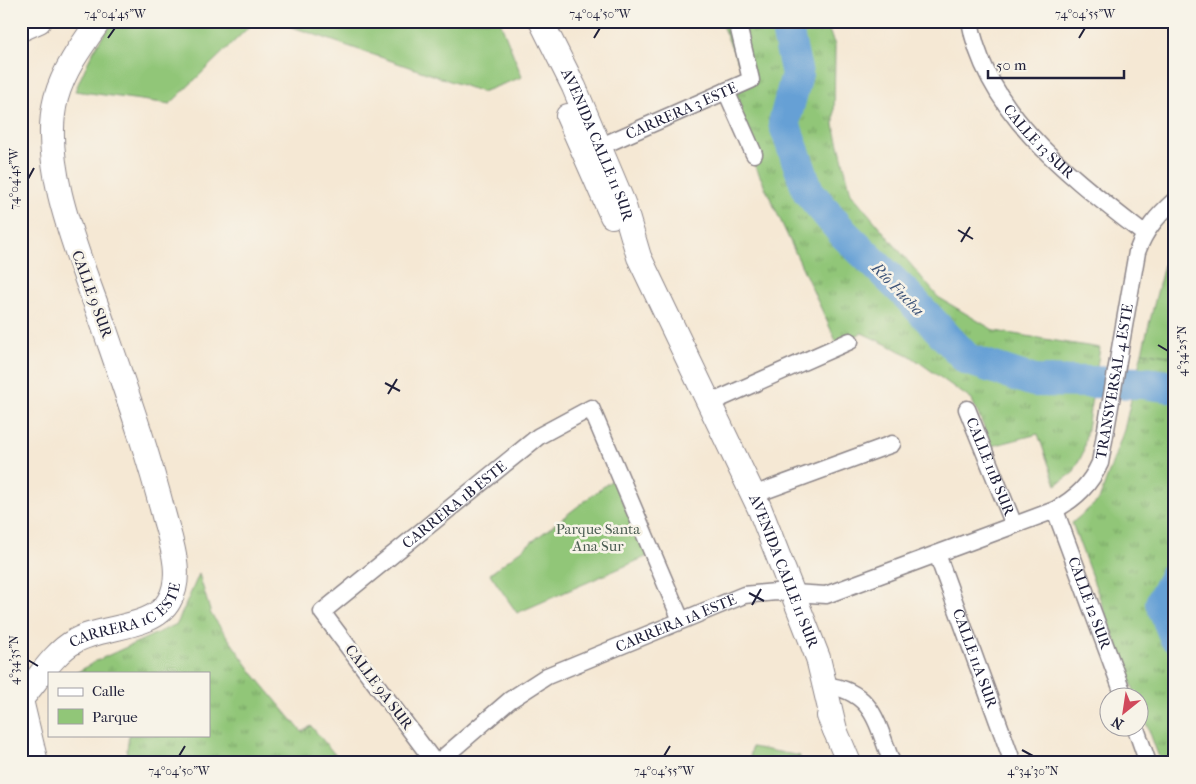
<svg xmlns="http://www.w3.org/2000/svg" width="1196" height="784" font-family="'IM FELL French Canon',serif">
  <defs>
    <pattern id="grass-tufts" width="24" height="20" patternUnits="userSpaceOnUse" patternTransform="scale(1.25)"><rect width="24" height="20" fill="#91c678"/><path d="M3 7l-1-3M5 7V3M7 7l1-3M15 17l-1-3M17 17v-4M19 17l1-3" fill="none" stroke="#76a064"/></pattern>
  </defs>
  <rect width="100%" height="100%" fill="#f7f3e8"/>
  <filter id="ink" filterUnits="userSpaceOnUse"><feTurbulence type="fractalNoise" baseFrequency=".02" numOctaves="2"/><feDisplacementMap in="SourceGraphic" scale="10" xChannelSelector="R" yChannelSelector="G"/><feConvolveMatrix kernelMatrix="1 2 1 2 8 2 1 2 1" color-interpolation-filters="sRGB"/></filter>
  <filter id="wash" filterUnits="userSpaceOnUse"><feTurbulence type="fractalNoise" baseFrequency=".0096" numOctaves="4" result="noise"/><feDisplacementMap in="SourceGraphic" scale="20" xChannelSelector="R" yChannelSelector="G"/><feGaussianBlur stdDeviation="1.12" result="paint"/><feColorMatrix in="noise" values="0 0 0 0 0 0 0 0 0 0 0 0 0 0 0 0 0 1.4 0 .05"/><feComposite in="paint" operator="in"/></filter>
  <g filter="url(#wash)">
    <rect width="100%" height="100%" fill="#f5e8d4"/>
    <g fill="url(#grass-tufts)" stroke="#5a745a">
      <polygon points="720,21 825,21 835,45 834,125 851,193 938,297 995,331 1100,348 1083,453 1073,473 1056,485 1038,434 992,446 972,400 909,355 862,333 837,343 724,98 749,86"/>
      <polygon points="1142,352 1175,357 1175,763 1161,763 1139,703 1138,696 1136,696 1072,523 1099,500 1124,430"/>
      <polygon points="199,574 211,614 253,673 302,732 311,726 342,763 125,763 129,735 209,735 209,673 76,673 96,661 177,624"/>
    </g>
    <g fill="#91c678" stroke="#5a745a">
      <path d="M 115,21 L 255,21 L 170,104 L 75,91 C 86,66 96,41 115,21 Z"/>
      <polygon points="275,21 500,21 522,77 482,92"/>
      <polygon points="1175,242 1175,357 1142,352 1167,253"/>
      <polygon points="612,480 648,556 517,613 490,574"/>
      <polygon points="752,747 800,756 799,763 749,763"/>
    </g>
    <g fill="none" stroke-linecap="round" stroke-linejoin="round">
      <g stroke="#66a0d5" stroke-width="32">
        <polyline points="785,21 797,74 784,123 808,191 844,234 906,294 967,359 1034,381 1143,383 1175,387"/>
        <polyline points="1175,576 1161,603 1175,637"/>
      </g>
    </g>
  </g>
  <g filter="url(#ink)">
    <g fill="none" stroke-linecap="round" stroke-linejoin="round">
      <g stroke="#8c8588" stroke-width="19">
        <g id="street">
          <path id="s1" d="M 970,21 C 986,115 1074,179 1144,234"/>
          <polyline points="726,91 754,154"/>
          <path id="s2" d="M 590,151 L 751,80 L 737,21"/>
          <polyline points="708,404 850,341"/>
          <path id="s3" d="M 967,409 L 1014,525"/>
          <polyline points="753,495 892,444"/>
          <path id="s4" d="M 1055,510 L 1124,696"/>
          <path id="s5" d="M 937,554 L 1013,763"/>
          <path d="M 824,685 C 874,691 876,722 892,763"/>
          <polyline points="1135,726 1148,763"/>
          <path id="s6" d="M 435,763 L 322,612 L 539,436 L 591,408 L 681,620"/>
          <path id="s7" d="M 437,763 L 510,700 L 547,676 L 744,595 L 776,592 L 826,595 L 1055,510 C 1076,498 1090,485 1100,463 L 1137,252 C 1145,230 1157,216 1175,200"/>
        </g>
      </g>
      <g stroke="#8c8588" stroke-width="26">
        <g id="secondary">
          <path id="s8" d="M 541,21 L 574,87 L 623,203 L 639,257 L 759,507 L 818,658 L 835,730"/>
          <polyline points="21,29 39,21"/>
          <polyline points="568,116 612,216"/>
          <path id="s9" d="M 21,699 C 38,680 53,653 75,641 C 101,626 154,629 169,601 C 184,576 171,542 164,516 C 148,453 126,391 105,330 C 83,265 38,167 56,98 C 64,69 82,45 99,21"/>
          <polyline points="21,700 36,763"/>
          <polyline points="829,716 849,763"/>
        </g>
      </g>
      <use href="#street" stroke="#fff" stroke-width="16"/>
      <use href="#secondary" stroke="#fff" stroke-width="24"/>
    </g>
  </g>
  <path fill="none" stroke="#22223b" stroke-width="2" d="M 108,38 L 115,28M 594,38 L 600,28M 1079,38 L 1085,28M 28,179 L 34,168M 958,230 L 973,239M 961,242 L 970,227M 1158,345 L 1168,351M 385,383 L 400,391M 388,394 L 397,379M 749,593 L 764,601M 752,605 L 761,589M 28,660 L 38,666M 1022,750 L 1033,756M 179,756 L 185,746M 664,756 L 670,746"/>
  <g text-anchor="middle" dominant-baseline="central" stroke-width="5" stroke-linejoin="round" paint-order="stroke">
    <g font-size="15" fill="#22223b" stroke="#f7f3e8">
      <text stroke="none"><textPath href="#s2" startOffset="100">CARRERA 3 ESTE</textPath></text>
      <text stroke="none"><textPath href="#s1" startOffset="141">CALLE 13 SUR</textPath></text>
      <text stroke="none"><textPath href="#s8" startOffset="136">AVENIDA CALLE 11 SUR</textPath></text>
      <text transform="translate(92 294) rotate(70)">CALLE 9 SUR</text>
      <text stroke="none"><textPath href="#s7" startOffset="829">TRANSVERSAL 4 ESTE</textPath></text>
      <text stroke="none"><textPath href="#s3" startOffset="62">CALLE 11B SUR</textPath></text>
      <text stroke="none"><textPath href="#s6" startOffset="359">CARRERA 1B ESTE</textPath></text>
      <text stroke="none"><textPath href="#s8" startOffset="602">AVENIDA CALLE 11 SUR</textPath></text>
      <text stroke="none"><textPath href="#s4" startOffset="99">CALLE 12 SUR</textPath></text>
      <text stroke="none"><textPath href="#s9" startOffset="139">CARRERA 1C ESTE</textPath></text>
      <text stroke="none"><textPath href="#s7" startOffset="280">CARRERA 1A ESTE</textPath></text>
      <text stroke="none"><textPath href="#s5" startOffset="111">CALLE 11A SUR</textPath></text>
      <text transform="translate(379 687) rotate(53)">CALLE 9A SUR</text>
    </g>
    <g font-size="15" fill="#495b50" stroke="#f7f3e8">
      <text x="598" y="529">Parque Santa<tspan x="598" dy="17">Ana Sur</tspan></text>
    </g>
    <g font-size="16" font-style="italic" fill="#3d5479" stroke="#f7f3e8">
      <text transform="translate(898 289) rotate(46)">Río Fucha</text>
    </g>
  </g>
  <rect width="1196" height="784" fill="none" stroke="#f7f3e8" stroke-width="55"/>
  <rect x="48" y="672" width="162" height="65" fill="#f7f3e8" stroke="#a29fa3"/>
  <rect x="58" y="688" width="25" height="8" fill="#ffffff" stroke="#a29fa3"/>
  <text x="92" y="696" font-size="15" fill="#22223b">Calle</text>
  <rect x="58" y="709" width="25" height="15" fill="#91c678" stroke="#a29fa3"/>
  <text x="92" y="722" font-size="15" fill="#22223b">Parque</text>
  <g transform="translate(1124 712) rotate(210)"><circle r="24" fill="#f7f3e8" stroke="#a29fa3"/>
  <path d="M0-4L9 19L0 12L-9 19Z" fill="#d1495b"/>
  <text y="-8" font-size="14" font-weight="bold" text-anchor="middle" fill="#22223b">N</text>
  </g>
  <path d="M988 70v8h136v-8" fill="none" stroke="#22223b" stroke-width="2.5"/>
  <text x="996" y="70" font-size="15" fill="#22223b" stroke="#f7f3e8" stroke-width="4" paint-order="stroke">50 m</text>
  <rect x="28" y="28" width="1140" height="728" fill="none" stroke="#22223b" stroke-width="2"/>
  <g font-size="12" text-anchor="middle" fill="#22223b">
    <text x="115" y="18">74°04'45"W</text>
    <text x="600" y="18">74°04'50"W</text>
    <text x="1085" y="18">74°04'55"W</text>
    <text transform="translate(14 179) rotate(-90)" y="4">74°04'45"W</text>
    <text transform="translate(1182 351) rotate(-90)" y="4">4°34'25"N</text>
    <text transform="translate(14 660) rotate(-90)" y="4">4°34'35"N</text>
    <text x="179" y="775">74°04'50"W</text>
    <text x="664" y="775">74°04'55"W</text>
    <text x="1033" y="775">4°34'30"N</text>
  </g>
</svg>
